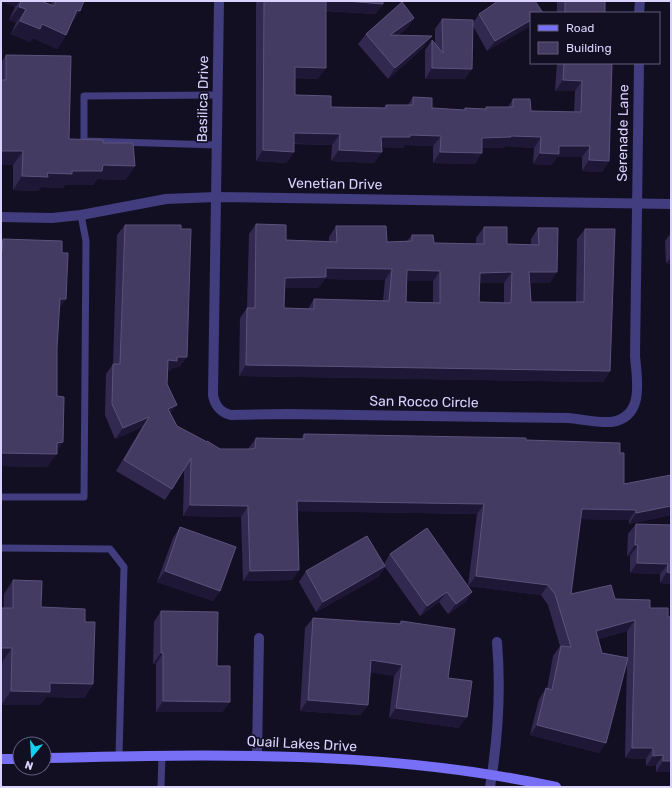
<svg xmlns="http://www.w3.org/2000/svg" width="672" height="788" font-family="Rubik,sans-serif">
  <rect width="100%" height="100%" fill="#130f23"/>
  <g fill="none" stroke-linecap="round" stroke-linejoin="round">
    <g stroke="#413d7f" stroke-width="7">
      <polyline points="217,145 84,141 84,96 217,95"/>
      <polyline points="1,497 84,497 86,241 81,215"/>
      <polyline points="1,548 110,549 124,567 119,756"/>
      <polyline points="161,787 162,755"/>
    </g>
    <g stroke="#413d7f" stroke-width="10">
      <path d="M 219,1 L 213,395 C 215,406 220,412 231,415 L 286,414 L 568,418 C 581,419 598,423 611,422 C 645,417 637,380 635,356 L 639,63"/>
      <polyline points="639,13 640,1"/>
      <polyline points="1,217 52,218 81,215 166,199 216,197 671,204"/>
      <polyline points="257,755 259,638"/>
      <path d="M 490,787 C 498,739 501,690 497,642"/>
    </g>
    <g stroke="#7770f7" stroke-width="10">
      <path d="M 44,758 C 215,754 387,750 556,787"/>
      <polyline points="1,759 20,759"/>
    </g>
  </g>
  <g fill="#322950" fill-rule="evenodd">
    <polygon points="1,1 41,1 51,5 52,1 84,1 71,24 66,35 57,49 33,38 30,42 11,34 16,23 9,20 15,7"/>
    <polygon points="256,1 383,1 383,4 375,14 326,11 318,79 295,78 295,95 331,107 384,108 386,105 408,105 413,97 432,108 463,110 465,108 484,109 486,107 508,107 513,99 531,111 574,112 575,91 555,91 557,63 612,63 609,161 602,172 582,171 582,157 557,157 551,165 533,164 534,148 505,146 503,148 482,148 475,164 433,163 433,146 405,145 403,148 382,147 374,163 331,161 332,145 294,144 294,152 286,163 256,161"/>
    <polygon points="535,1 487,51 473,26 465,79 425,79 425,50 432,40 435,44 435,29 442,19 473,23 479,14"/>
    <rect x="557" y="1" width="48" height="12"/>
    <polygon points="414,18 407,28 397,36 424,47 388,79 358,44 366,34"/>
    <polygon points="6,55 69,139 103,143 135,166 125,180 97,179 93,185 65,185 62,188 41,187 38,191 13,190 13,165 1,165 1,63"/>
    <polygon points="671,103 671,128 670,105"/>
    <path d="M 256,224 L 286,240 L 329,241 L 329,237 L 336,226 L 387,242 L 407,241 L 412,235 L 434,243 L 476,244 L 476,238 L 484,227 L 507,244 L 531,245 L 531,239 L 538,228 L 550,283 L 530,283 L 531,302 L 576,302 L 577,239 L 585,229 L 610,371 L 603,382 L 239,376 L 240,318 L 247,308 L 249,234 ZM 325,279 L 385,280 L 383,301 L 314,299 L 308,309 L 284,308 L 284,288 L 318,288 ZM 407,281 L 433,281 L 433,302 L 406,302 ZM 480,283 L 504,283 L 504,303 L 479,302 Z"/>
    <path d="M 125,225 L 187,357 L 179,367 L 172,368 L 170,371 L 168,371 L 167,384 L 177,405 L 170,413 L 177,426 L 206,442 L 220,449 L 248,449 L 256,438 L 301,439 L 304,434 L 526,440 L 620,453 L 624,484 L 671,475 L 671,515 L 629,524 L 629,520 L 580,519 L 571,594 L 615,599 L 650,608 L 668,617 L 671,772 L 656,772 L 656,765 L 646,766 L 646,759 L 625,758 L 627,661 L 599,753 L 530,735 L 539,699 L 546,688 L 547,689 L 553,656 L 560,646 L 548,605 L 541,595 L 468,586 L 477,514 L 297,511 L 299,570 L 292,580 L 243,581 L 241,517 L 183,516 L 184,470 L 172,489 L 165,500 L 116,471 L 142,427 L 115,439 L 105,415 L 106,374 L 113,364 L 117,235 ZM 627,631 L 627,657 L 602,653 L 598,639 Z"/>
    <polygon points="671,233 671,264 666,263 665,241"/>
    <polygon points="3,239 62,253 66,299 59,308 57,348 57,452 47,467 1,466 1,241"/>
    <polygon points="636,524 671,525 671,584 660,583 660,574 630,573 630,556 627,556 628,534"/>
    <polygon points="180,527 220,591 213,601 157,582 173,538"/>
    <polygon points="390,554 472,592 465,602 448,614 439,602 420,616 385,567 378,577 316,612 299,582 306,571 384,564"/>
    <polygon points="13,580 41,607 85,622 93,684 84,698 46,697 40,705 1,705 4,594"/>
    <polygon points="161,611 217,666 230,702 222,712 156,712 156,664 153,664 154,622"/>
    <polygon points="313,618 399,624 401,621 448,678 459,728 389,718 394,676 370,672 368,705 360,715 300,711 305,628"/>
  </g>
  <g fill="#1e1736">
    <polygon points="1,1 20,1 15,7"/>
    <polygon points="325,1 346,1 383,4 375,14 319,10"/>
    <polygon points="19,7 26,9 16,23 9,20"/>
    <polygon points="77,10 80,11 70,25"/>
    <polygon points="414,18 407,28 383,46 390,35"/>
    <polygon points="531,20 531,26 487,51 495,41"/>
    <polygon points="20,21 42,24 66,35 57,49 33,38 30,42 11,34"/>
    <polygon points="432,36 424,47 388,79 395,68"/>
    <polygon points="295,67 326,68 318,79 288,77"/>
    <polygon points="432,68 472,69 465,79 425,79"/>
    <polygon points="563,80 582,81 575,91 555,91"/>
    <polygon points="294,133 340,134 332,145 287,143"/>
    <polygon points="410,135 441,136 433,146 405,145 403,148 374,147 381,137"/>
    <polygon points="511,136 541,137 534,148 505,146 503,148 474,148 482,138"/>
    <polygon points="559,146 590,146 582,157 557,157 551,165 533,164 540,153"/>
    <polygon points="263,150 294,152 286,163 256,161"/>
    <polygon points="339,150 382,152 374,163 331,161"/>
    <polygon points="1,151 23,151 13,165 1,165"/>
    <polygon points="440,152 482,153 475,164 433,163"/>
    <polygon points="589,160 609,161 602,172 582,171"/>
    <polygon points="103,165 135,166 125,180 97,179 93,185 65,185 62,188 41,187 38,191 13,190 22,176 72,171"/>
    <polygon points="671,257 671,264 666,263"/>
    <polygon points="326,268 392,269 385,280 325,279 318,288 277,288 285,278"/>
    <polygon points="407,270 440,271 433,281 399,281"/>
    <polygon points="512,272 504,283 472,283 480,273"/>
    <polygon points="529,272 557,272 550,283 521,283"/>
    <polygon points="60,299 66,299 57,312"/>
    <polygon points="177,357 187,357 179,367 172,368 170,371 161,371 168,360"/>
    <polygon points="246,365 610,371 603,382 239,376"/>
    <polygon points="177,405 169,415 168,409"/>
    <polygon points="149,417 142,427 115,439 123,428"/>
    <polygon points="63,442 55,454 57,454 47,467 1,466 1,453 57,443"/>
    <polygon points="297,501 484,504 477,514 290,511"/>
    <polygon points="190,505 248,506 241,517 183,516"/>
    <polygon points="671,506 671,515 629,524 636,513"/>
    <polygon points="582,509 636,510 629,520 574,519"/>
    <polygon points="635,545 638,545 630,556 627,556"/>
    <polygon points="637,563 668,564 660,574 630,573"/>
    <polygon points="385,566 378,577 316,612 323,602"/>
    <polygon points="299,570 292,580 243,581 250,571"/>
    <polygon points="165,571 220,591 213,601 157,582"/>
    <polygon points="667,572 671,573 671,584 660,583"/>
    <polygon points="476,576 548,585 541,595 468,586"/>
    <polygon points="447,592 439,602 420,616 427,606"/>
    <polygon points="472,592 465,602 448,614 456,604"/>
    <polygon points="635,620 627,631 589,641 596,631"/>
    <polygon points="1,648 12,648 2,662 1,662"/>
    <polygon points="161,653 163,653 156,664 153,664"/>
    <polygon points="371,660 402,665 394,676 363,671"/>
    <polygon points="50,683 93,684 84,698 46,697 40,705 1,705 11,691"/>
    <polygon points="308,700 368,705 360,715 300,711"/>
    <polygon points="163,701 230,702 222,712 156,712"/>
    <polygon points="396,708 467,717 459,728 389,718"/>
    <polygon points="537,725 606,743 599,753 530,735"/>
    <polygon points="632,748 653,748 646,759 625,758"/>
    <polygon points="663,755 656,765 646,766 653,756"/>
    <polygon points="663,761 671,761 671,772 656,772"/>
  </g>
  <g fill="#443b63" stroke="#5b537b" fill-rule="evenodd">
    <polygon points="21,1 41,1 54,6 56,1 84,1 80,11 77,10 66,35 42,24 40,29 20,21 26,9 19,7"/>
    <polygon points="264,1 326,1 326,68 295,67 295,95 331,96 331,107 386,108 386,105 413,105 413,97 432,98 432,108 465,110 465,108 486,109 486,107 513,107 513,99 530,99 531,111 581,112 582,81 563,80 564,63 612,63 609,161 589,160 590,146 559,146 559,154 540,153 541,137 511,136 511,137 482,138 482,153 440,152 441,136 410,135 410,137 381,137 382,152 339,150 340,134 294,133 294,152 263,150"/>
    <polygon points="346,1 383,1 383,4"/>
    <polygon points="498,1 535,1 543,13 531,13 531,20 495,41 479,14"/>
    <rect x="565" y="1" width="40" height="12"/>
    <polygon points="402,2 414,18 390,35 432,36 395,68 366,34"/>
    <polygon points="442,19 473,20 472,69 432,68 432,40 443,53"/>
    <polygon points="6,55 71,56 69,139 103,140 103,143 133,143 135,166 103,165 102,171 72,171 72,174 47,173 48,177 22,176 23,151 1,151 1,80 6,80"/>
    <path d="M 256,224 L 286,225 L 286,240 L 337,242 L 336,226 L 386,226 L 387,242 L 412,241 L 412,235 L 433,235 L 434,243 L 484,244 L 484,227 L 507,227 L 507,244 L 539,245 L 538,228 L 558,228 L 557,272 L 529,272 L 531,302 L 584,302 L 585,229 L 615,229 L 610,371 L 246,365 L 247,308 L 255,308 ZM 326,268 L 392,269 L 389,301 L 314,299 L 314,309 L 284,308 L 285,278 L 326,277 ZM 407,270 L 440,271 L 440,303 L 406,302 ZM 512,272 L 511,303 L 479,302 L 480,273 Z"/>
    <polygon points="125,225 181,225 181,229 191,229 187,357 177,357 177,361 168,360 167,384 177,405 168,409 177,426 207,442 207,441 220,449 252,449 255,448 256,438 304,439 304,434 526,438 526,440 620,443 620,453 624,453 624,484 671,475 671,506 636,513 636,510 582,509 571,594 611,585 615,599 650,600 650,608 668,608 668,617 671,617 671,761 663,761 663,755 653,756 653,748 632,748 635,620 596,631 602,653 628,658 606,743 537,725 546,688 552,690 561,646 571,647 555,594 548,585 476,576 484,504 297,501 299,570 250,571 248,506 190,505 191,458 172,489 124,460 149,417 123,428 112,404 113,364 120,364"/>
    <polygon points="3,239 62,241 62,253 68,253 66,299 60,299 57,348 57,396 64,397 63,442 57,443 57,454 1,453 1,251 2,251"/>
    <polygon points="636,524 671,525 671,573 667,572 668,564 637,563 638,545 635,545"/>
    <polygon points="180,527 236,547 220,591 165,571"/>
    <polygon points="427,528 472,592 456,604 447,592 427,606 390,554"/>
    <polygon points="367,536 385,566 323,602 306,571"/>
    <polygon points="13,580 42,581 41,607 85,609 85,622 95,622 93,684 50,683 50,692 11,691 12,648 1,648 1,608 13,608"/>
    <polygon points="161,611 218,612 217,666 230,666 230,702 163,701 163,653 161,653"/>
    <polygon points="313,618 401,624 401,621 455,629 448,678 472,681 467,717 396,708 402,665 371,660 368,705 308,700"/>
  </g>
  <g text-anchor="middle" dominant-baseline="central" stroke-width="3.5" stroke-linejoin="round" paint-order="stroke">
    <g font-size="14" fill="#d9d3fd" stroke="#130f23">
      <text transform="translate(203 99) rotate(-89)">Basilica Drive</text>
      <text transform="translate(623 133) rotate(-89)">Serenade Lane</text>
      <text transform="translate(335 184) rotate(1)">Venetian Drive</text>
      <text transform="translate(424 402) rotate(1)">San Rocco Circle</text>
      <text transform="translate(302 744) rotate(3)">Quail Lakes Drive</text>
    </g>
  </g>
  <rect width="672" height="788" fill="none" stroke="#d9d3fd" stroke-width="4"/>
  <rect x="530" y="12" width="130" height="52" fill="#130f23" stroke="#625d7a"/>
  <rect x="538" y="25" width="20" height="6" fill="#7770f7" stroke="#625d7a"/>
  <text x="566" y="32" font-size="12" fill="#d9d3fd">Road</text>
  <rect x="538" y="42" width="20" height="12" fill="#443b63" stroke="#625d7a"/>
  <text x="566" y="52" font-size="12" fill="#d9d3fd">Building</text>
  <g transform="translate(32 756) rotate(198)"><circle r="19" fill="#130f23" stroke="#625d7a"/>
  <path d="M0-3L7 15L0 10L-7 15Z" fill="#0dd2f0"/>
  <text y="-6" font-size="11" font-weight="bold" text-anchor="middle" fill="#d9d3fd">N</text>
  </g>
</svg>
